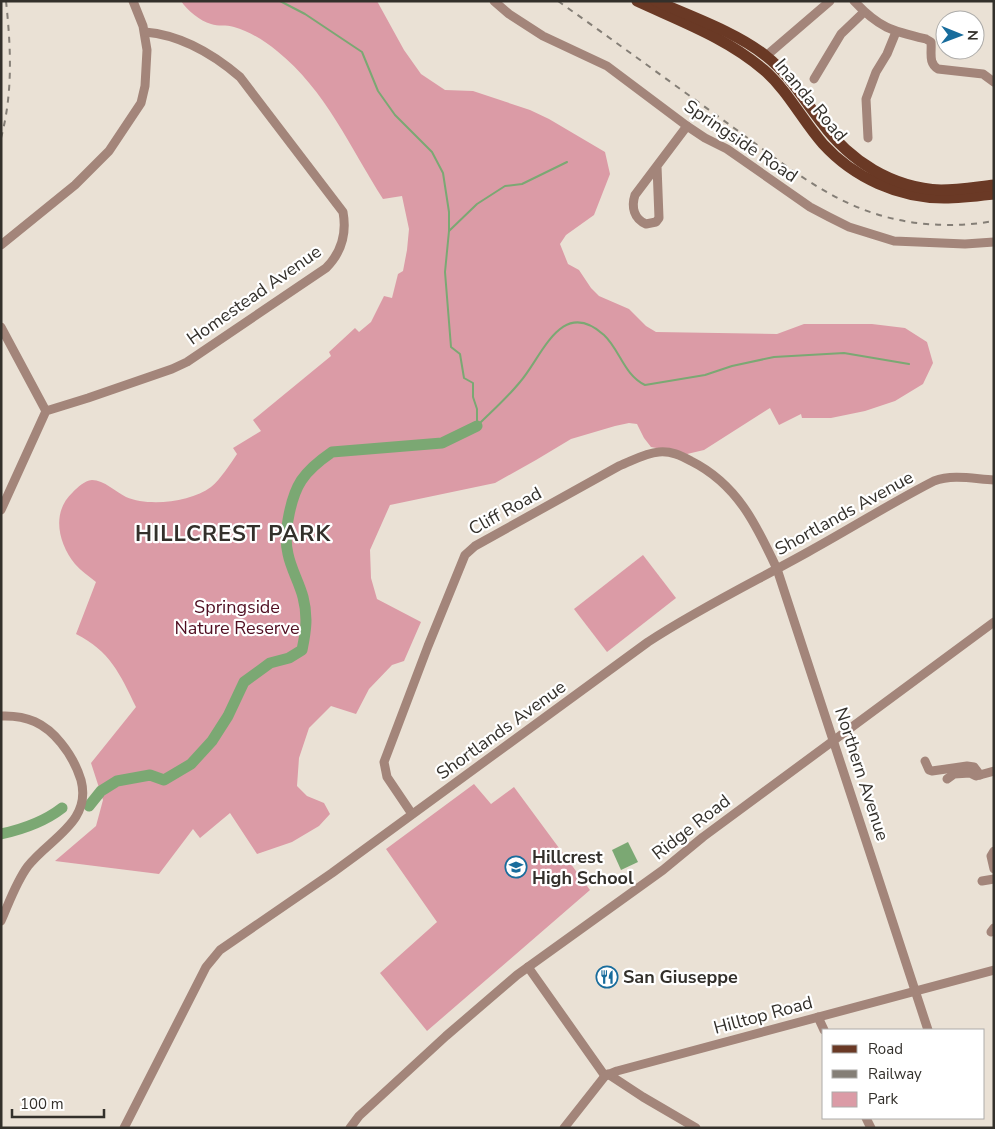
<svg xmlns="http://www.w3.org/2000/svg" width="995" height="1129" font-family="'Nunito Sans',sans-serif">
  <rect width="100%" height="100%" fill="#eae1d5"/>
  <g fill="#db9ba6">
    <path d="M 181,1 L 377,1 L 404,50 L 421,74 L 445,90 L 473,91 L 530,110 L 549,119 L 605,152 L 610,174 L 594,215 L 566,235 L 560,244 L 568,264 L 579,270 L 591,288 L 599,296 L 629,309 L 646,326 L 656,332 L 777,334 L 804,324 L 872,324 L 905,328 L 927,342 L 933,363 L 923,384 L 895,401 L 865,411 L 831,418 L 802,418 L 801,414 L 779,425 L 770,408 L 704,450 L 687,454 L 651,447 L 644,438 L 637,424 L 629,423 L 615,426 L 571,439 L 536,460 L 495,483 L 390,505 L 370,550 L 371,578 L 377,599 L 421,622 L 404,661 L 392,665 L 369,689 L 356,714 L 331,706 L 309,728 L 299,758 L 297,786 L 307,796 L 324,803 L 330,814 L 319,826 L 292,842 L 257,854 L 230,813 L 200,838 L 193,829 L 159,874 L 55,861 L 96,826 L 103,800 L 91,763 L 136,707 C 120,674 110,651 76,634 L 96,582 C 89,576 81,571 75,564 C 58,543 51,512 73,492 C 78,487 84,481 92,480 C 104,480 116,492 126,497 C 149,507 191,502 211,487 C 220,480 231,463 237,454 L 233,448 L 261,431 L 253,420 L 331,356 L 329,352 L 355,328 L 359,332 L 371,322 L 384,296 L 392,298 L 398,274 L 403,271 L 407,250 L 409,229 L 402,196 L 383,199 C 351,149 325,89 277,51 C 265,41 249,31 234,27 C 226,24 218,27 211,24 C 200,21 187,10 181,1 Z"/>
    <polygon points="643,555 676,598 607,652 574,609"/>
    <polygon points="474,784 491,804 514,787 590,890 427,1031 380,973 437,922 386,849"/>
  </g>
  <polygon fill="#7ba873" points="628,842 638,862 621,870 612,850"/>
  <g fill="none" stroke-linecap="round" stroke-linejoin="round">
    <g stroke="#7ba873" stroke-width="2">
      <polyline points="280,1 305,14 362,52 378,91 395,115 432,152 443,173 449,212 449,231 445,272 451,347 460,354 464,378 473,383 473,397 477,409 477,426"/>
      <polyline points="449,231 477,204 505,186 522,184 567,162"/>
      <path d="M 477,426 C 491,412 507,398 520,382 C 542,357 561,296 604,335 C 620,350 624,375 645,385 L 705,375 L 732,366 L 774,357 L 844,353 L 909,364"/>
    </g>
    <g stroke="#7ba873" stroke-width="11">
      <path d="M 89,806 L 101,791 L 117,781 L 150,775 L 164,780 L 191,764 L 212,741 L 228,716 L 244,682 L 270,663 L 289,658 L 302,650 C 306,631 308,616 303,597 C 299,582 291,569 288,554 C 285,542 286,531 288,520 C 294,485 303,472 332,452 L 442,443 L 477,426"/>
      <path d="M 1,834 C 24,829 44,822 62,808"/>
    </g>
    <g stroke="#a3857a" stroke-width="9">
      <polyline points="494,1 509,14 543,36 607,66 687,126 705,138 727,149 810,207 829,217 849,227 894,241 965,244 994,242"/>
      <path d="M 854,1 C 879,28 892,31 926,39 L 931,42 C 932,53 928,63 938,69 L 983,74 L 994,82"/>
      <polyline points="766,56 830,1"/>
      <polyline points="814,79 841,34 864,12"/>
      <polyline points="868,138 866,99 876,72 887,54 896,32"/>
      <path d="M 657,166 L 659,218 L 656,222 L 646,224 C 634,219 631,207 635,195 L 687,126"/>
      <polyline points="1,245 75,185 109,151 141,103 145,86 147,50 143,26 133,1"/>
      <polyline points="1,327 46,411"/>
      <path d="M 1,510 L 46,411 L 88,398 L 172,369 L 187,362 L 326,268 C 342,252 347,234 343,212 L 240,77 C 212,53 181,35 145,32"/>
      <path d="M 1,716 C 27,715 45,723 61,743 C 70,754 77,767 81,780 C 92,822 50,838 28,866 C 16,882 9,903 1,921"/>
      <polyline points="925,761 929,770 932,771 967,766 974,767 980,775"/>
      <polyline points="947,779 954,774 970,773 976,776 994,771"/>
      <path d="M 412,814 L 387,777 L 384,762 L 428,646 L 465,555 L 475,546 L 619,466 C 632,461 645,453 659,452 C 671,451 680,455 691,461 C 737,484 756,524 777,569 L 928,1030"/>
      <polyline points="994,851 991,856 994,869"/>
      <polyline points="982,881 994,879"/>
      <polyline points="991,932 994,928"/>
      <polyline points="528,967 605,1076"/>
      <polyline points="818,1017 824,1030"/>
      <polyline points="608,1074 643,1097 696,1128"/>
      <polyline points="866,1118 871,1128"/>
      <path d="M 124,1128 L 206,967 L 220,950 L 332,873 L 648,642 C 700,608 754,582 808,552 C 850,529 891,503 934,481 C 953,474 974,479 994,480"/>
      <polyline points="350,1128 359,1116 446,1036 517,975 663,870 703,837 994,622"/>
      <polyline points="564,1128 605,1076 617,1071 994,970"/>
    </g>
    <g stroke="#6a3925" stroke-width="11">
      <path d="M 637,1 C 680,21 727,38 764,70 C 788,91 802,120 823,144 C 854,178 899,198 944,198 C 961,198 977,196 994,194"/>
      <path d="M 656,1 C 690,16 738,33 766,56 C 789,74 804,100 822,123 C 850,161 892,188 941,190 C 958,190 976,187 994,185"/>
    </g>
    <g stroke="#847e76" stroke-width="2" stroke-dasharray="6 6" stroke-linecap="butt">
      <path d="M 558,1 C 617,43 676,86 734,128 C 778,160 822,196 873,213 C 912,226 954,228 994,221"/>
      <path d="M 1,138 C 13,93 11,48 6,1"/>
    </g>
  </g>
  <defs>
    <g id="school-ring" transform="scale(1.125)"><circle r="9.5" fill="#fff" stroke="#186c9c" stroke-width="1.5"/><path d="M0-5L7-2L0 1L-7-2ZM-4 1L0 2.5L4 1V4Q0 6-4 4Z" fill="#186c9c"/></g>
    <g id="restaurant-ring" transform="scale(1.125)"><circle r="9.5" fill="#fff" stroke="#186c9c" stroke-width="1.5"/><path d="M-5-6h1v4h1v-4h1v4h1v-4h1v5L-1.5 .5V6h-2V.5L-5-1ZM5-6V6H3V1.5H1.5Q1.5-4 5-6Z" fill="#186c9c"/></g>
  </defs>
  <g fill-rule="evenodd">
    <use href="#school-ring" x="516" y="867"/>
    <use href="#restaurant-ring" x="607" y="977"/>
  </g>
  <g text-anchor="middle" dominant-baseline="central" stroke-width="4.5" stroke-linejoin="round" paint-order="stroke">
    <g font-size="18" fill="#33302b" stroke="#fff">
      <text transform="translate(811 100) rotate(50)">Inanda Road</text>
      <text transform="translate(741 141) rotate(34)">Springside Road</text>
      <text transform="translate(254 295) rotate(-35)">Homestead Avenue</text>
      <text transform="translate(505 511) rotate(-29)">Cliff Road</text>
      <text transform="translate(844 513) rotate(-29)">Shortlands Avenue</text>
      <text transform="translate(501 730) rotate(-36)">Shortlands Avenue</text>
      <text transform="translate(862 774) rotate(72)">Northern Avenue</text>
      <text transform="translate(691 827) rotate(-38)">Ridge Road</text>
      <text transform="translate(763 1015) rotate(-15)">Hilltop Road</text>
    </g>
    <g font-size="18" fill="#4f0e21" stroke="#fff">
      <text x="237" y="607">Springside<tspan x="237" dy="21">Nature Reserve</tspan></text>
    </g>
    <g font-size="18" font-weight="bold" fill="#33302b" stroke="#fff" text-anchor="start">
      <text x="532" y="857">Hillcrest<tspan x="532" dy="21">High School</tspan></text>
      <text x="623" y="977">San Giuseppe</text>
    </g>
    <g font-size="22" font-weight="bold" letter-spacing="1" fill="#33302b" stroke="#fff">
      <text x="233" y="534">HILLCREST PARK</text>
    </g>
  </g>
  <rect width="995" height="1129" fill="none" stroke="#33302b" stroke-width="5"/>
  <rect x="822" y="1029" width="162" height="90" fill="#ffffff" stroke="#adacaa"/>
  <rect x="832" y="1045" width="25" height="8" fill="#6a3925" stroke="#adacaa"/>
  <text x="868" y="1054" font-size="15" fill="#33302b">Road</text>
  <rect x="832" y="1070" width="25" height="8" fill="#847e76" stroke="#adacaa"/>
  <text x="868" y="1079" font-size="15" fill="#33302b">Railway</text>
  <rect x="832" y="1092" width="25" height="15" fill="#db9ba6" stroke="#adacaa"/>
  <text x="868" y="1104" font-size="15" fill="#33302b">Park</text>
  <g transform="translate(960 35) rotate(91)"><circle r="24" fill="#ffffff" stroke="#adacaa"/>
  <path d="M0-4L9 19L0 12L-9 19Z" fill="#186c9c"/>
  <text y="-8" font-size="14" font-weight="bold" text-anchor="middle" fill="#33302b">N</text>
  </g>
  <path d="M12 1109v8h92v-8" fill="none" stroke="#33302b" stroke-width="2.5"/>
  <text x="20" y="1109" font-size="15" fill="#33302b" stroke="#ffffff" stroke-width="4" paint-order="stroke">100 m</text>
</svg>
